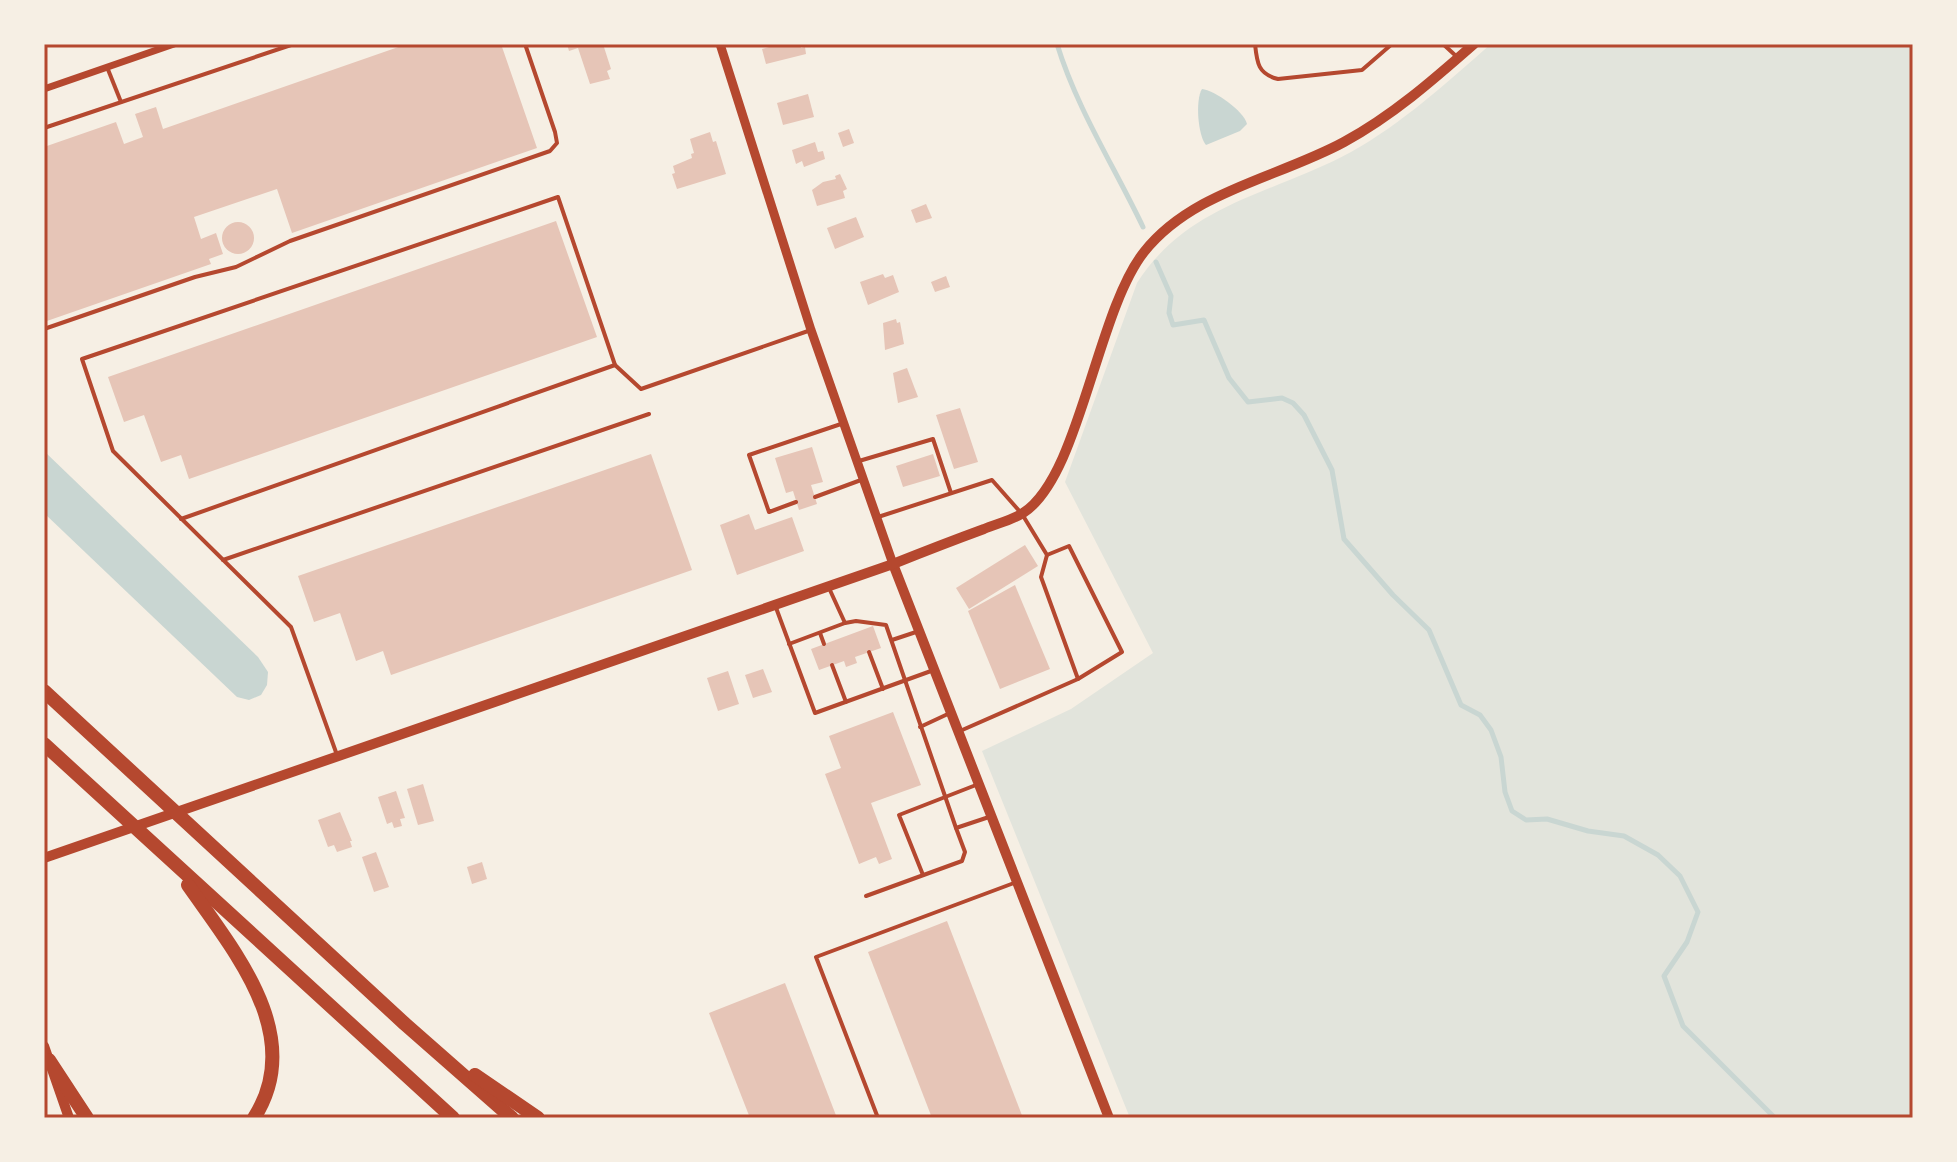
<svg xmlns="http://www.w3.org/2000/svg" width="1957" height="1162" font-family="'Alegreya Sans',sans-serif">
  <rect width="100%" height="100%" fill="#f6efe4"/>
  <path fill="#e2e4dc" d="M 1491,44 L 1913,44 L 1913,1118 L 1130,1118 L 982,751 L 1071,709 L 1153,653 L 1065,482 L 1137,283 C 1188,203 1274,194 1351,152 C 1403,123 1446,83 1491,44 Z"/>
  <g fill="#c9d6d2">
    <path d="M 1202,89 C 1214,90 1244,111 1247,124 L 1240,131 L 1206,145 C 1198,136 1195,100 1202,89 Z"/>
    <polygon points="44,451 258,657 268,672 267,685 261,695 249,700 237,697 44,513"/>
  </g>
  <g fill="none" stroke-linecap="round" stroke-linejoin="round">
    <g stroke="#c9d6d2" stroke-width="5">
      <path d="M 1057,44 C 1077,109 1114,166 1143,227"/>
      <polyline points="1156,262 1171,296 1169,313 1173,325 1204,320 1229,378 1248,402 1282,398 1293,403 1304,415 1332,470 1344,539 1393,595 1429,630 1461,705 1480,715 1491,730 1501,757 1505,792 1512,811 1526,820 1547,819 1588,831 1624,836 1658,855 1680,876 1698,912 1687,942 1664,976 1683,1026 1775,1118"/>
    </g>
  </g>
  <g fill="#e6c5b7">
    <polygon points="407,44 501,44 537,148 292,233 277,189 194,217 201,239 216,233 223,254 209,259 211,264 44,322 44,147 116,122 124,144 143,137 135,114 156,107 163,129"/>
    <polygon points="567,44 603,44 611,69 607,71 610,79 590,84 578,48 569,51"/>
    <polygon points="780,44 800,44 801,48 805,47 806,54 766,64 762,49"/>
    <polygon points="808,94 814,117 783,125 777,103"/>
    <polygon points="849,129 854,143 843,147 838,133"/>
    <polygon points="710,132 713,142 716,141 726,174 677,189 672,174 675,173 673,166 692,158 691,154 694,153 690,139"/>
    <polygon points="815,142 818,152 823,151 825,159 804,167 802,161 796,164 792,150"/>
    <polygon points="840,174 847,189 843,191 845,198 817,206 812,190 823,182 836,179 835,176"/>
    <polygon points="926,204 932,218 916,223 911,210"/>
    <polygon points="856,217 864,237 835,249 827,228"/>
    <polygon points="556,221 597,337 189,479 181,455 161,462 144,415 124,422 108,377"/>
    <circle cx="238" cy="238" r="16"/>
    <polygon points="883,274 885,278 893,275 899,292 868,305 860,282"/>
    <polygon points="946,276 950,287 935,292 931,282"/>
    <polygon points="896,319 897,323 900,322 904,344 885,350 883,323"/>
    <polygon points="907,368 918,397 898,403 893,373"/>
    <polygon points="960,408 978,462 954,469 936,415"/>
    <polygon points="812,447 823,482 811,485 817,504 799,510 793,491 786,493 775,458"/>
    <polygon points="651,454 692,570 391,675 383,651 356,661 340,613 314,622 298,576"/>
    <polygon points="933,454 940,476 903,487 896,466"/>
    <polygon points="749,514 755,530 792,517 804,551 737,575 720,525"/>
    <polygon points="1025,545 1038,566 969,609 956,588"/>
    <polygon points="1015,585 1050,669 1000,689 968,611"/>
    <polygon points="873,626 881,648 855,657 857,663 846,667 844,661 819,670 811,649"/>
    <polygon points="763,669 772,692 753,698 745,675"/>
    <polygon points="728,671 739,704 718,711 707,678"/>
    <polygon points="893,712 921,785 871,803 892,859 879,864 876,857 859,864 825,774 841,768 829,736"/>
    <polygon points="423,784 434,821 418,825 407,789"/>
    <polygon points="396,791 405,818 400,819 402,826 394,828 392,822 387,824 378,797"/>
    <polygon points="340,812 352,841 350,841 352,847 337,852 334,845 328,847 318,820"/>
    <polygon points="376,852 389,887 374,892 362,857"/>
    <polygon points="482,862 487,879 472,884 467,867"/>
    <polygon points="947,921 1023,1118 932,1118 868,952"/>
    <polygon points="785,983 802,1027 837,1118 750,1118 709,1013"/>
  </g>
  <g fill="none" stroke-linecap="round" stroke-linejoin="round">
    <g stroke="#b5482f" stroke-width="4">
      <path d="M 1255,44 C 1257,63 1258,74 1278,79 L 1362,70 L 1392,44"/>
      <polyline points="1443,44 1456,56"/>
      <polyline points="107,67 121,102"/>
      <polyline points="44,128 294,44"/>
      <polyline points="44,329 195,277 236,267 290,241 550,151 557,143 555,132 525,44"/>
      <polyline points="859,461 933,439 951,493"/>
      <polyline points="815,497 861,480"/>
      <polyline points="796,502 769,512 749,455 841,424"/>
      <polyline points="878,517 992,480 1022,514 1047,555 1069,546 1122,652 1078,679 960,731"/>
      <polyline points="181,519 615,365"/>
      <polyline points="1047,555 1041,577 1078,679"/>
      <polyline points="223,560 649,414"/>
      <polyline points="829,588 845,623"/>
      <polyline points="775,605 815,713 931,671"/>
      <polyline points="820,633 824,644"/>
      <polyline points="892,640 916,632"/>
      <polyline points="789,644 845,623 856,621 886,625 956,828"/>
      <polyline points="869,652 883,689"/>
      <polyline points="832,665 846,702"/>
      <polyline points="920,727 950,713"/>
      <polyline points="337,755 291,627 113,451 82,359 558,197 615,365 641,389 811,330"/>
      <polyline points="923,875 899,815 976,785"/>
      <polyline points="866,896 962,861 965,852 956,828 989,817"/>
      <polyline points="878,1118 816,957 1014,883"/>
    </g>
    <polyline stroke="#b5482f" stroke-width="7" points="44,89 174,44"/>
    <polyline stroke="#b5482f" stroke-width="9" points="720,44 811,330 893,564"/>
    <g stroke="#b5482f" stroke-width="10">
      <polyline points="893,564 1109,1118"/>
      <path d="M 44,858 L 893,564 C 923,552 954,540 984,529 C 996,524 1012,520 1023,513 C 1080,477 1096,313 1144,252 C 1192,191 1278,178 1344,142 C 1392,116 1433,80 1474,44"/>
      <polyline points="44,1046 69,1118"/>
    </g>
    <g stroke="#b5482f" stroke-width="14">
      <polyline points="44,691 405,1024 512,1118"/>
      <polyline points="44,744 453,1118"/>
      <path d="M 188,885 C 234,951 307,1036 254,1118"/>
      <polyline points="49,1060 87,1118"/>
      <polyline points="475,1075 538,1118"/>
    </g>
  </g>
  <rect width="1957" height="1162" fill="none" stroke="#f6efe4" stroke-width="92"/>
  <rect x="46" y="46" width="1865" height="1070" fill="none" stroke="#b5482f" stroke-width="3"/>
</svg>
